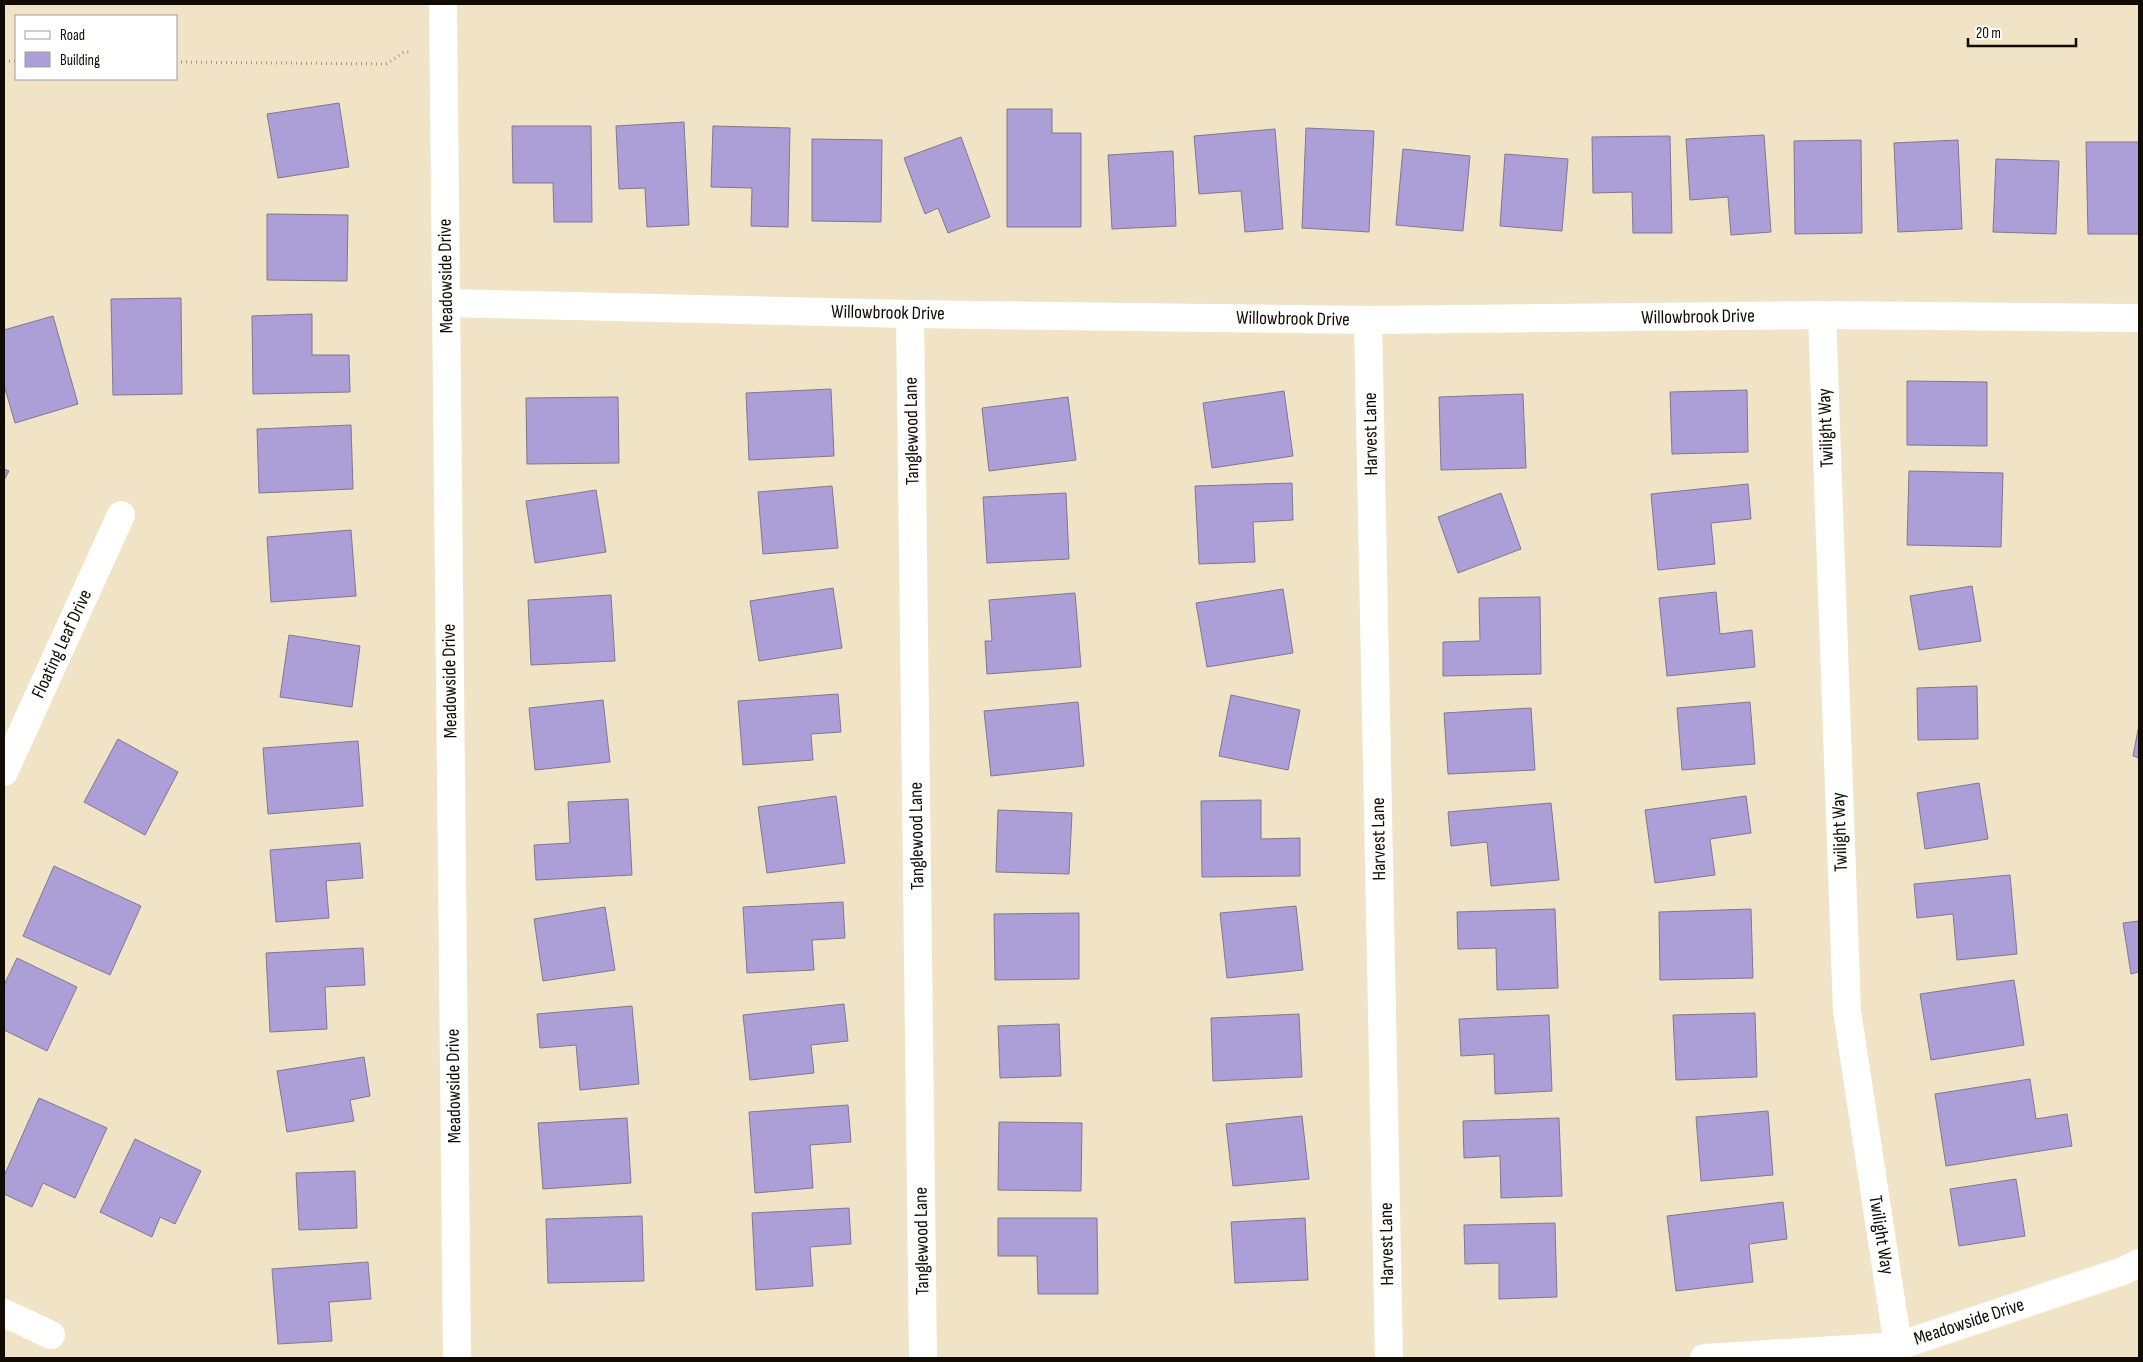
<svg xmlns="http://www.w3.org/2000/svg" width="2143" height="1362" font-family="'Sofia Sans Condensed',sans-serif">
  <rect width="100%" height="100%" fill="#f1e3c6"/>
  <g fill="#ac9ed6" stroke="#7e7893">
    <polygon points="339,103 349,167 278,178 267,114"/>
    <polygon points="1007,109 1052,109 1052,133 1081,133 1081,227 1007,227"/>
    <polygon points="684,122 689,225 647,227 645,188 619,189 616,126"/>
    <polygon points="512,126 591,126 592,222 554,222 553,183 513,183"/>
    <polygon points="713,126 790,128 788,227 751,226 752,188 711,187"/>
    <polygon points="1306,128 1374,131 1369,232 1302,228"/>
    <polygon points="1275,129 1283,229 1245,232 1241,191 1199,194 1194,136"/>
    <polygon points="1764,135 1771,232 1731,235 1728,197 1690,200 1686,139"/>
    <polygon points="1670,136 1672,233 1633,233 1632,192 1593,193 1592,137"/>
    <polygon points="961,137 990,217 948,233 938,208 925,214 904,158"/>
    <polygon points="812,139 882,140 881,222 812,221"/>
    <polygon points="1861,140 1862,233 1795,234 1794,141"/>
    <polygon points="1958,140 1962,229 1898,232 1894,143"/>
    <polygon points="2086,142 2139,142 2139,234 2088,234"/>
    <polygon points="1403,149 1470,156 1463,231 1396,225"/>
    <polygon points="1173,151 1176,226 1112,229 1108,155"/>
    <polygon points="1505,154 1568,159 1562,231 1500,226"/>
    <polygon points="1996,159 2059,161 2056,234 1993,232"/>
    <polygon points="267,214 348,215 347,281 267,280"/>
    <polygon points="181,298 182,394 113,395 111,299"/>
    <polygon points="312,314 312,355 349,355 350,392 253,394 252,316"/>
    <polygon points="53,316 78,404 15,423 4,385 4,330"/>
    <polygon points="1907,381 1987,382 1987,446 1907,445"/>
    <polygon points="831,389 834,456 749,460 746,393"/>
    <polygon points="1747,390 1748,452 1672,454 1670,392"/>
    <polygon points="1284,391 1293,456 1212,468 1203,403"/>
    <polygon points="1523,394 1526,468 1441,470 1439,397"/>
    <polygon points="618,397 619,463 527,464 526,398"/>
    <polygon points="1068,397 1076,460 989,471 982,408"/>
    <polygon points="351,425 353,489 259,493 257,429"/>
    <polygon points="4,469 9,471 4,480"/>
    <polygon points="1909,471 2003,473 2001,547 1907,545"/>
    <polygon points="1292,483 1293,520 1253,522 1255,562 1199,564 1195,486"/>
    <polygon points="1748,484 1751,519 1711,523 1715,564 1658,570 1651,494"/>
    <polygon points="832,486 838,548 763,554 758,492"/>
    <polygon points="596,490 606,552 535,563 526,501"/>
    <polygon points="1066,493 1069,559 987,563 983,497"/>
    <polygon points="1501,493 1521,549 1458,573 1438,517"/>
    <polygon points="351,530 356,596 271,602 267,537"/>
    <polygon points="1972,586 1981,641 1919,650 1910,596"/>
    <polygon points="833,588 842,648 759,661 750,601"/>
    <polygon points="1283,589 1293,653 1207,667 1196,603"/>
    <polygon points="1716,592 1720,634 1752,630 1755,667 1667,676 1659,598"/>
    <polygon points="1075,593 1081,667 987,674 985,641 992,641 989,600"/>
    <polygon points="611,595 615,661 531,665 528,600"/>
    <polygon points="1540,597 1541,674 1443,676 1443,642 1480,641 1479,598"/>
    <polygon points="289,635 360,646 352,707 280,697"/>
    <polygon points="1977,686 1978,739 1918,740 1917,688"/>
    <polygon points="838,694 841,732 811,734 813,760 743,765 738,701"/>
    <polygon points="1231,695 1300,710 1288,770 1219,756"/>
    <polygon points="603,700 610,762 535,770 529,708"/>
    <polygon points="1078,702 1084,766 991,776 984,711"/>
    <polygon points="1750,702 1755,764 1682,770 1677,708"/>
    <polygon points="1531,708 1535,770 1448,774 1444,713"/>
    <polygon points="2139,725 2139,758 2133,756"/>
    <polygon points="118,739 178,772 145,835 84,802"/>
    <polygon points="358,741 363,806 268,814 263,748"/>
    <polygon points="1979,783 1988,839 1925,849 1917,793"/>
    <polygon points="836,796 845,863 767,873 758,807"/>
    <polygon points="1746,796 1751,833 1710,839 1715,875 1655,883 1645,810"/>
    <polygon points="628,799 632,875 536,880 534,845 570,843 568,802"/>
    <polygon points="1261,800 1261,839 1300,838 1300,876 1202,877 1201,801"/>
    <polygon points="1551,803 1559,880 1491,886 1487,842 1451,846 1448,812"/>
    <polygon points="998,810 1072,813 1069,874 996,872"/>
    <polygon points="360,843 363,878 326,881 329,918 276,922 270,850"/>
    <polygon points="54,866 141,906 110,975 23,936"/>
    <polygon points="2010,875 2017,954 1957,960 1953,914 1917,918 1914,884"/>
    <polygon points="843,902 845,938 812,940 814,970 747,973 743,907"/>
    <polygon points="1296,906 1303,970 1227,978 1220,913"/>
    <polygon points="605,907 615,970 543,981 534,919"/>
    <polygon points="1555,909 1558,988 1497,990 1496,948 1458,949 1457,912"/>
    <polygon points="1751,909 1753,978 1660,980 1659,912"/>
    <polygon points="1079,913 1079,979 995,980 994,914"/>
    <polygon points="2139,921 2139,972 2131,974 2123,923"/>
    <polygon points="363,948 365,985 325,987 327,1029 270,1032 266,953"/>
    <polygon points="17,958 77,987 47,1051 4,1030 4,985"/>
    <polygon points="2014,980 2024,1045 1931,1060 1920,994"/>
    <polygon points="844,1004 848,1041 811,1045 814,1073 750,1080 743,1015"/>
    <polygon points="632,1006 639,1084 580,1090 576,1045 540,1048 537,1014"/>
    <polygon points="1755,1013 1757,1077 1676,1080 1673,1015"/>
    <polygon points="1299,1014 1302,1077 1213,1081 1211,1018"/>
    <polygon points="1549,1015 1552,1091 1495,1094 1494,1054 1461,1056 1459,1019"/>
    <polygon points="1059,1024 1061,1076 1000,1078 998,1026"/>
    <polygon points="364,1057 370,1096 350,1100 354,1121 287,1132 277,1071"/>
    <polygon points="2030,1079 2036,1119 2067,1114 2072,1146 1946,1166 1935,1094"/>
    <polygon points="39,1098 107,1128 75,1198 43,1183 32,1207 4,1194 4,1176"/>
    <polygon points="848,1105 851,1142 810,1145 813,1188 755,1193 749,1112"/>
    <polygon points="1768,1111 1773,1175 1701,1181 1696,1117"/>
    <polygon points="1302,1116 1309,1179 1233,1186 1226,1124"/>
    <polygon points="627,1118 631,1183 543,1189 538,1123"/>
    <polygon points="1559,1118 1562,1196 1501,1198 1500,1156 1464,1158 1463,1121"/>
    <polygon points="999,1122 1082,1123 1081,1191 998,1190"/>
    <polygon points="135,1139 201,1171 175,1224 160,1217 152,1237 100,1212"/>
    <polygon points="355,1171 357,1228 299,1230 296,1173"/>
    <polygon points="2016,1179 2025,1236 1959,1246 1950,1189"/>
    <polygon points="1783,1202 1787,1239 1749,1244 1753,1282 1676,1291 1667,1216"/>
    <polygon points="849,1208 851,1244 810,1247 813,1286 756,1290 752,1213"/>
    <polygon points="642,1216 644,1281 548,1283 546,1219"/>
    <polygon points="998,1218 1097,1218 1098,1294 1038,1294 1037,1256 998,1256"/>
    <polygon points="1305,1218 1308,1280 1235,1283 1231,1222"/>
    <polygon points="1555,1223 1557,1297 1499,1299 1499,1263 1465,1264 1464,1225"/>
    <polygon points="368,1262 371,1299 329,1302 332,1341 278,1344 272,1269"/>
  </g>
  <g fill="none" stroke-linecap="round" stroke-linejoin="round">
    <g stroke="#a19680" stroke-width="3" stroke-dasharray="1 4" stroke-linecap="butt">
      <polyline points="4,61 16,61"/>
      <polyline points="176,62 386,64 404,52 412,52"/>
    </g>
    <g stroke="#fff" stroke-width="28">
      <polyline points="443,4 457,1358"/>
      <polyline points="447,303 910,314 1368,320 1822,315 2139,318"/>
      <polyline points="910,314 923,1358"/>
      <polyline points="1822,315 1847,1011 1898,1346"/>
      <polyline points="1368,320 1389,1358"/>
      <polyline points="4,772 121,515"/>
      <polyline points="4,1313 51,1335"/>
      <polyline points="1704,1358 1898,1346 2123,1271 2139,1263"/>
    </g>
  </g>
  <g text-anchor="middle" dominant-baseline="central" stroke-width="5" stroke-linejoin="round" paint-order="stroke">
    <g font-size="19" fill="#100b03" stroke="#fff">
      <text transform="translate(446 276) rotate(-91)">Meadowside Drive</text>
      <text transform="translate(888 313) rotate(1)">Willowbrook Drive</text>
      <text transform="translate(1698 317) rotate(-1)">Willowbrook Drive</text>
      <text transform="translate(1293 319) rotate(1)">Willowbrook Drive</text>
      <text transform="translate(1826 428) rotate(-92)">Twilight Way</text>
      <text transform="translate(912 431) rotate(-91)">Tanglewood Lane</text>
      <text transform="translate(1371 434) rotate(-91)">Harvest Lane</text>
      <text transform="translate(62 644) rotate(-65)">Floating Leaf Drive</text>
      <text transform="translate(450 681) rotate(-91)">Meadowside Drive</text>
      <text transform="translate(1840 832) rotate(-92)">Twilight Way</text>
      <text transform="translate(917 836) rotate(-91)">Tanglewood Lane</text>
      <text transform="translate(1379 839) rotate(-91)">Harvest Lane</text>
      <text transform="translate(454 1086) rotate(-91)">Meadowside Drive</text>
      <text transform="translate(1881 1235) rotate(81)">Twilight Way</text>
      <text transform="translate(922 1241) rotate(-91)">Tanglewood Lane</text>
      <text transform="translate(1387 1244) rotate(-91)">Harvest Lane</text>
      <text transform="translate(1969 1322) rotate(-18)">Meadowside Drive</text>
    </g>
  </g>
  <rect width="2143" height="1362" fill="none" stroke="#100b03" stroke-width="10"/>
  <rect x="15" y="15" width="162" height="65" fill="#ffffff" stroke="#9f9d9a"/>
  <rect x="25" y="31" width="25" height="8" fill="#ffffff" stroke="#9f9d9a"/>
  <text x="60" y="40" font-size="15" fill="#100b03">Road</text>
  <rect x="25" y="52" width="25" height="15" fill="#ac9ed6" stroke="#9f9d9a"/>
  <text x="60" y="65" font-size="15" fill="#100b03">Building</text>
  <path d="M1968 38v8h108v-8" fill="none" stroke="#100b03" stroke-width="2.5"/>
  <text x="1976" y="38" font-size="15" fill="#100b03" stroke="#ffffff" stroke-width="4" paint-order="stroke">20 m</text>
</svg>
